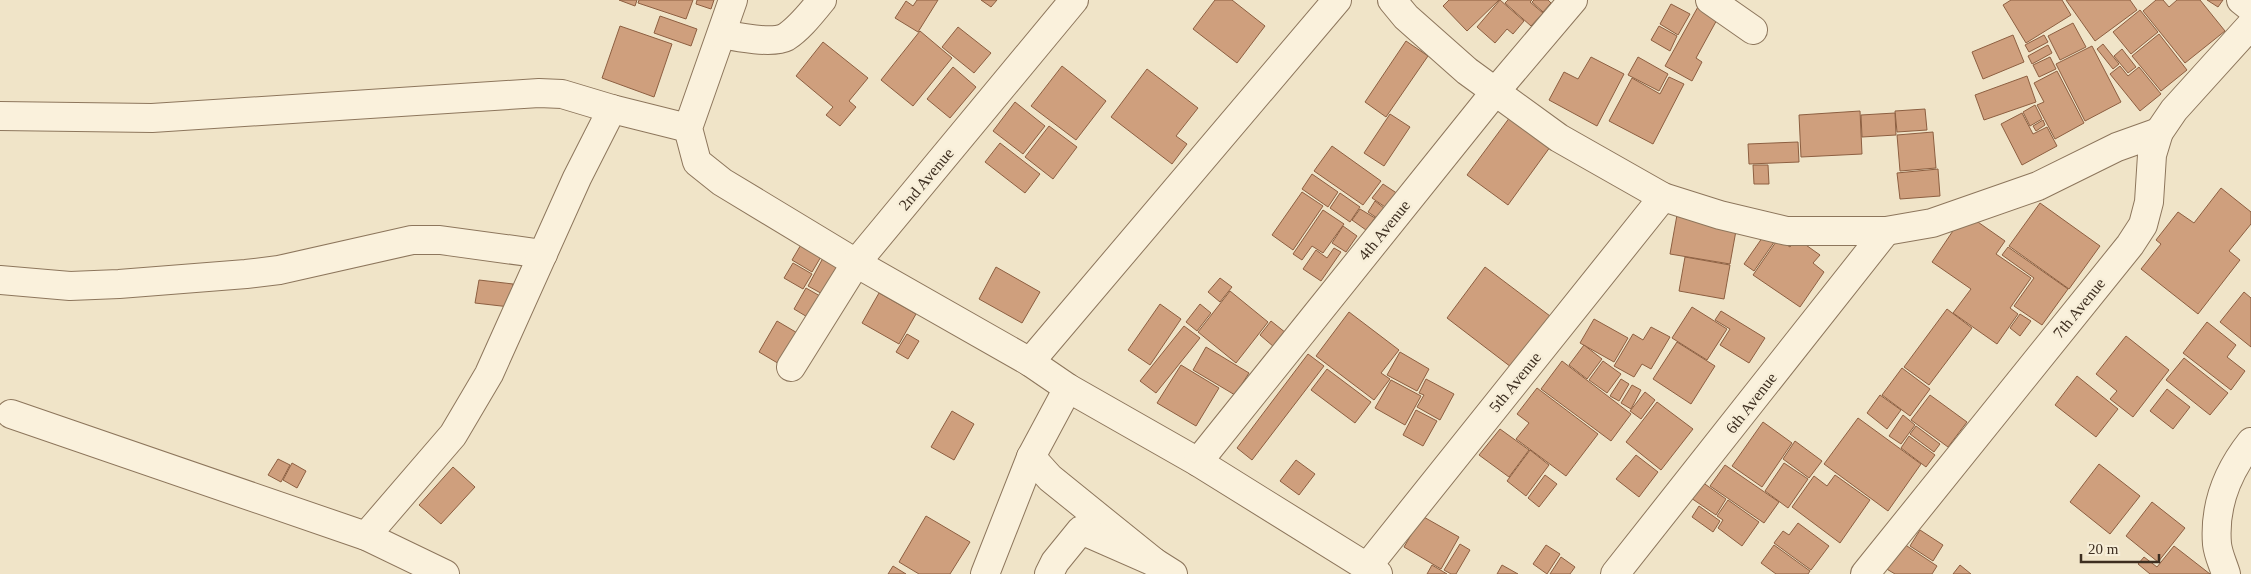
<svg xmlns="http://www.w3.org/2000/svg" width="2251" height="574" font-family="'Times New Roman',serif">
  <rect width="100%" height="100%" fill="#f0e4c8"/>
  <g fill="#cf9f7d" stroke="#8d5f41">
    <polygon points="619,0 637,0 635,6"/>
    <polygon points="639,0 693,0 686,19 638,3"/>
    <polygon points="697,0 714,0 711,9 696,4"/>
    <polygon points="917,0 938,0 918,32 895,18 906,1 913,6"/>
    <polygon points="981,0 997,0 991,7"/>
    <polygon points="1215,0 1232,0 1265,26 1237,63 1193,29"/>
    <polygon points="1449,0 1499,0 1467,31 1443,6"/>
    <polygon points="1500,0 1524,21 1513,34 1507,29 1495,43 1477,27"/>
    <polygon points="1508,0 1532,0 1530,2 1543,13 1531,26 1505,3"/>
    <polygon points="1534,0 1548,0 1551,3 1543,12 1532,2"/>
    <polygon points="2011,0 2062,0 2071,15 2026,43 2003,5"/>
    <polygon points="2066,0 2130,0 2137,10 2095,41"/>
    <polygon points="2156,0 2163,0 2169,7 2177,0 2200,0 2225,31 2185,63 2143,11"/>
    <polygon points="2207,0 2223,0 2218,7"/>
    <polygon points="1671,4 1690,14 1678,35 1660,24"/>
    <polygon points="1699,5 1719,16 1696,58 1702,62 1692,81 1665,66"/>
    <polygon points="2140,10 2158,32 2131,54 2113,32"/>
    <polygon points="660,16 697,29 691,46 654,33"/>
    <polygon points="2073,23 2086,47 2060,60 2048,36"/>
    <polygon points="620,26 672,44 654,97 602,78"/>
    <polygon points="1659,26 1677,36 1670,51 1651,40"/>
    <polygon points="958,27 991,53 974,73 942,47"/>
    <polygon points="920,31 952,58 913,106 881,80"/>
    <polygon points="2159,34 2187,70 2161,91 2132,56"/>
    <polygon points="2013,35 2024,62 1983,79 1972,52"/>
    <polygon points="2044,35 2048,42 2029,52 2025,45"/>
    <polygon points="1406,41 1428,56 1386,117 1365,102"/>
    <polygon points="823,42 868,78 849,101 856,107 840,126 826,115 833,107 796,76"/>
    <polygon points="2103,44 2119,64 2113,69 2097,49"/>
    <polygon points="2048,45 2052,53 2032,64 2028,56"/>
    <polygon points="2092,46 2121,102 2085,121 2056,64"/>
    <polygon points="2122,49 2136,67 2128,73 2114,56"/>
    <polygon points="1591,57 1624,74 1597,126 1549,100 1564,72 1578,79"/>
    <polygon points="1638,57 1668,74 1659,91 1628,75"/>
    <polygon points="2050,57 2056,69 2039,77 2033,65"/>
    <polygon points="1062,66 1106,101 1076,140 1031,106"/>
    <polygon points="2120,66 2128,76 2139,67 2161,94 2140,111 2110,74"/>
    <polygon points="953,67 976,87 950,118 927,99"/>
    <polygon points="1147,69 1198,108 1176,136 1187,144 1172,164 1111,117"/>
    <polygon points="2057,71 2084,123 2055,139 2037,105 2044,102 2034,83"/>
    <polygon points="2027,76 2036,102 1984,120 1975,95"/>
    <polygon points="1669,77 1684,84 1653,144 1609,121 1632,78 1660,94"/>
    <polygon points="1015,102 1045,126 1023,154 993,131"/>
    <polygon points="2035,105 2042,119 2030,126 2023,112"/>
    <polygon points="1925,109 1927,130 1897,132 1895,111"/>
    <polygon points="1860,111 1862,154 1801,157 1799,115"/>
    <polygon points="1513,113 1553,143 1508,205 1467,175"/>
    <polygon points="1895,113 1896,135 1862,137 1861,115"/>
    <polygon points="2022,113 2033,134 2047,127 2057,146 2022,165 2001,124"/>
    <polygon points="1390,114 1410,127 1384,166 1364,153"/>
    <polygon points="2043,120 2045,125 2036,131 2033,126"/>
    <polygon points="1049,126 1077,147 1053,179 1025,157"/>
    <polygon points="1933,132 1936,168 1900,171 1897,135"/>
    <polygon points="1798,142 1799,162 1749,164 1748,144"/>
    <polygon points="1000,143 1040,174 1025,193 985,162"/>
    <polygon points="1332,146 1381,181 1363,205 1314,171"/>
    <polygon points="1753,165 1768,165 1769,184 1754,184"/>
    <polygon points="1938,169 1940,196 1900,199 1897,173"/>
    <polygon points="1312,174 1338,192 1328,207 1302,189"/>
    <polygon points="1383,184 1398,194 1388,209 1372,198"/>
    <polygon points="2221,188 2251,212 2251,224 2229,251 2240,260 2198,314 2141,269 2161,244 2156,240 2178,212 2194,223"/>
    <polygon points="1302,192 1323,206 1293,250 1272,235"/>
    <polygon points="1340,193 1360,207 1350,222 1330,208"/>
    <polygon points="1375,201 1384,208 1377,218 1368,212"/>
    <polygon points="2040,203 2100,246 2069,289 2009,246"/>
    <polygon points="1360,209 1375,218 1366,230 1352,220"/>
    <polygon points="1323,210 1344,224 1323,253 1312,246 1302,260 1293,254"/>
    <polygon points="1965,213 2005,241 1996,254 2031,278 2010,308 2018,314 1997,344 1953,313 1971,289 1932,262"/>
    <polygon points="1677,215 1737,225 1730,264 1670,254"/>
    <polygon points="1343,226 1357,236 1346,252 1332,243"/>
    <polygon points="1767,231 1777,238 1754,271 1744,264"/>
    <polygon points="1796,238 1820,255 1813,263 1824,272 1800,307 1753,275 1778,239 1790,247"/>
    <polygon points="802,243 822,255 812,272 792,260"/>
    <polygon points="2008,247 2068,289 2042,325 2014,306 2034,278 2002,255"/>
    <polygon points="1334,248 1341,252 1321,281 1303,269 1316,250 1327,258"/>
    <polygon points="1685,257 1730,265 1724,299 1679,291"/>
    <polygon points="823,258 842,269 826,296 808,286"/>
    <polygon points="793,263 812,274 803,289 784,278"/>
    <polygon points="996,267 1040,292 1022,323 979,299"/>
    <polygon points="1485,267 1550,316 1511,367 1447,318"/>
    <polygon points="1220,278 1232,287 1220,302 1208,292"/>
    <polygon points="479,280 513,284 510,307 475,303"/>
    <polygon points="806,288 827,300 814,321 794,309"/>
    <polygon points="1230,291 1268,322 1236,363 1198,332"/>
    <polygon points="2244,292 2251,298 2251,347 2220,322"/>
    <polygon points="879,293 916,314 899,344 862,323"/>
    <polygon points="1160,304 1181,319 1150,365 1128,350"/>
    <polygon points="1200,304 1211,313 1197,331 1186,322"/>
    <polygon points="1692,307 1727,329 1707,360 1672,338"/>
    <polygon points="1947,309 1972,328 1929,385 1904,367"/>
    <polygon points="1721,311 1765,338 1749,363 1720,345 1730,329 1715,320"/>
    <polygon points="1349,312 1399,350 1381,373 1390,379 1374,400 1316,356"/>
    <polygon points="2020,314 2031,321 2020,336 2010,328"/>
    <polygon points="1594,319 1628,338 1614,362 1580,343"/>
    <polygon points="777,321 799,334 781,365 759,352"/>
    <polygon points="1271,321 1286,333 1274,347 1260,335"/>
    <polygon points="2207,322 2236,345 2227,357 2245,371 2231,390 2183,353"/>
    <polygon points="1184,326 1200,338 1156,393 1140,381"/>
    <polygon points="1651,327 1670,337 1651,369 1642,364 1634,377 1614,366 1633,334 1643,340"/>
    <polygon points="907,334 919,341 908,359 896,352"/>
    <polygon points="2126,336 2169,370 2133,417 2110,399 2117,391 2096,374"/>
    <polygon points="1677,342 1715,366 1691,404 1653,379"/>
    <polygon points="1584,345 1602,359 1587,379 1569,365"/>
    <polygon points="1206,347 1249,373 1235,395 1193,370"/>
    <polygon points="1400,352 1429,369 1417,391 1387,375"/>
    <polygon points="1308,354 1324,366 1252,460 1237,448"/>
    <polygon points="2184,358 2228,393 2210,415 2166,380"/>
    <polygon points="1562,361 1631,414 1611,441 1541,389"/>
    <polygon points="1603,361 1621,374 1607,393 1589,380"/>
    <polygon points="1181,365 1219,388 1196,426 1157,403"/>
    <polygon points="1902,368 1930,389 1910,416 1882,395"/>
    <polygon points="1327,369 1371,402 1355,423 1311,390"/>
    <polygon points="2077,376 2118,409 2096,437 2055,405"/>
    <polygon points="1426,379 1454,394 1440,420 1417,407 1424,395 1419,393"/>
    <polygon points="1621,379 1629,384 1619,401 1610,396"/>
    <polygon points="1391,380 1421,396 1405,425 1375,408"/>
    <polygon points="1632,385 1641,390 1631,409 1621,403"/>
    <polygon points="1537,388 1598,434 1566,476 1516,439 1529,423 1517,414"/>
    <polygon points="2167,389 2190,407 2173,429 2150,411"/>
    <polygon points="1645,392 1655,400 1641,419 1630,411"/>
    <polygon points="1880,395 1901,410 1887,429 1867,413"/>
    <polygon points="1930,395 1967,422 1948,447 1911,420"/>
    <polygon points="1657,402 1693,429 1661,470 1626,442"/>
    <polygon points="1416,410 1437,421 1423,446 1403,435"/>
    <polygon points="952,411 974,424 954,460 931,447"/>
    <polygon points="1903,415 1915,425 1901,444 1889,436"/>
    <polygon points="1858,418 1921,464 1888,511 1824,464"/>
    <polygon points="1763,422 1792,443 1762,487 1732,466"/>
    <polygon points="1916,426 1940,444 1934,452 1910,434"/>
    <polygon points="1500,429 1529,450 1509,477 1479,455"/>
    <polygon points="1909,436 1935,455 1926,467 1901,448"/>
    <polygon points="1795,441 1822,461 1809,478 1783,459"/>
    <polygon points="1530,450 1549,465 1526,496 1507,481"/>
    <polygon points="1636,455 1658,472 1639,497 1616,479"/>
    <polygon points="278,459 290,465 281,482 268,475"/>
    <polygon points="1296,460 1315,474 1299,495 1280,481"/>
    <polygon points="292,463 306,471 297,488 283,480"/>
    <polygon points="1784,463 1808,479 1788,508 1765,491"/>
    <polygon points="2099,464 2140,496 2110,534 2070,502"/>
    <polygon points="1725,465 1779,502 1764,523 1710,486"/>
    <polygon points="453,467 475,487 441,524 419,505"/>
    <polygon points="1545,475 1557,484 1539,507 1528,498"/>
    <polygon points="1835,475 1870,500 1840,543 1792,507 1814,476 1827,486"/>
    <polygon points="1702,482 1726,499 1716,515 1691,498"/>
    <polygon points="1728,500 1759,522 1742,546 1718,528 1723,520 1717,516"/>
    <polygon points="2152,502 2185,528 2158,562 2126,536"/>
    <polygon points="1699,506 1720,521 1713,532 1692,517"/>
    <polygon points="926,516 970,542 950,574 919,574 899,562"/>
    <polygon points="1422,516 1459,537 1441,569 1404,547"/>
    <polygon points="1798,523 1829,546 1811,570 1774,543 1783,531 1789,535"/>
    <polygon points="1920,530 1943,545 1933,561 1910,546"/>
    <polygon points="1901,542 1937,566 1932,574 1895,574 1885,568"/>
    <polygon points="1460,544 1470,550 1456,574 1451,574 1444,570"/>
    <polygon points="1546,545 1560,554 1547,574 1533,564"/>
    <polygon points="1774,545 1810,571 1808,574 1776,574 1761,563"/>
    <polygon points="2174,546 2210,574 2150,574 2138,564 2144,557 2157,567"/>
    <polygon points="1561,557 1575,567 1570,574 1550,574"/>
    <polygon points="1432,565 1447,574 1427,574"/>
    <polygon points="1502,565 1518,574 1497,574"/>
    <polygon points="1960,565 1971,574 1953,574"/>
    <polygon points="893,566 906,574 888,574"/>
  </g>
  <g fill="none" stroke-linecap="round" stroke-linejoin="round">
    <g stroke="#8d765c" stroke-width="30">
      <g id="minor">
        <polyline points="733,0 688,128 697,162 722,182 856,263 1030,362 1068,388 1198,462 1378,574"/>
        <polyline points="1392,0 1406,17 1467,71 1559,138 1663,197 1720,215 1787,231 1886,231 1932,223 2038,186 2117,147 2159,132"/>
        <polyline points="1710,0 1753,30"/>
        <polyline points="2241,0 2251,8"/>
        <path d="M 722,34 C 737,37 773,44 786,37 C 800,28 812,12 822,0"/>
        <polyline points="0,116 152,118 539,93 562,94 612,109"/>
        <polyline points="0,280 70,286 119,284 246,274 279,270 412,240 440,240 543,254"/>
        <polyline points="1030,362 1337,0"/>
        <polyline points="791,367 856,263 1074,0"/>
        <polyline points="11,414 366,536 445,574"/>
        <polyline points="1031,457 1050,478 1154,562"/>
        <polyline points="1198,462 1495,92 1573,0"/>
        <polyline points="366,536 453,435 489,374 577,178 612,109 688,128"/>
        <polyline points="1367,567 1663,197"/>
        <polyline points="985,574 1031,457 1068,388"/>
        <polyline points="1049,574 1055,562 1081,530 1154,562 1173,574"/>
        <polyline points="1615,574 1886,231"/>
        <polyline points="1865,574 2130,245 2143,225 2149,202 2152,155 2159,132 2174,110 2251,25"/>
        <path d="M 2226,574 C 2223,564 2218,554 2217,544 C 2214,506 2228,471 2251,442"/>
      </g>
    </g>
    <use href="#minor" stroke="#faf1dc" stroke-width="28"/>
  </g>
  <g text-anchor="middle" dominant-baseline="central" stroke-width="5" stroke-linejoin="round" paint-order="stroke">
    <g font-size="16" fill="#3d2e20" stroke="#f7eed8">
      <text transform="translate(926 179) rotate(-50)">2nd Avenue</text>
      <text transform="translate(1384 230) rotate(-51)">4th Avenue</text>
      <text transform="translate(2079 308) rotate(-51)">7th Avenue</text>
      <text transform="translate(1515 382) rotate(-51)">5th Avenue</text>
      <text transform="translate(1751 403) rotate(-52)">6th Avenue</text>
    </g>
  </g>
  <path d="M2081 554v8h78v-8" fill="none" stroke="#3d2e20" stroke-width="2.5"/>
  <text x="2088" y="554" font-size="15" fill="#3d2e20" stroke="#f7eed8" stroke-width="4" paint-order="stroke">20 m</text>
</svg>
